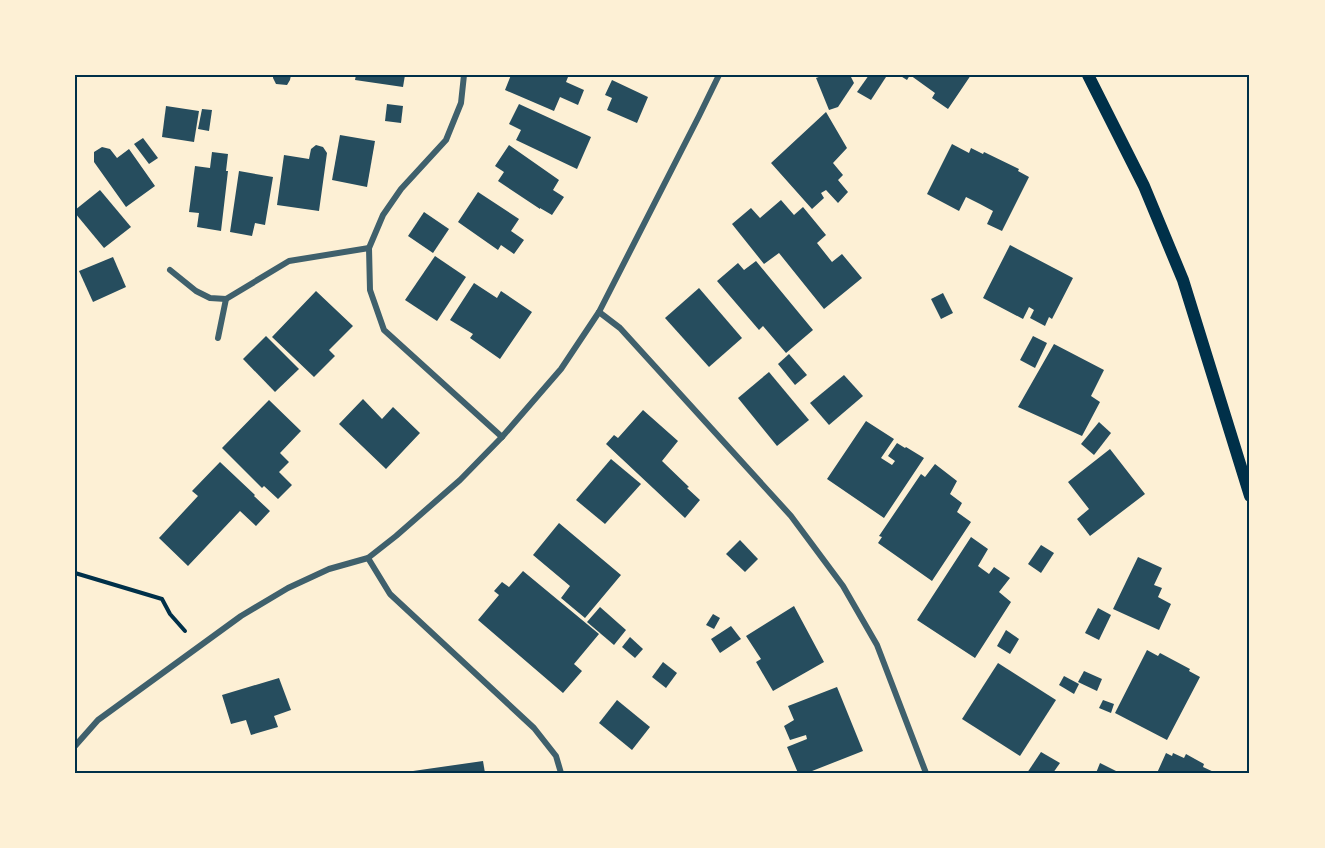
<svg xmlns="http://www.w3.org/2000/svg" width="1325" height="848" font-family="Raleway,sans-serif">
  <rect width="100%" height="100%" fill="#fdf0d5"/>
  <g fill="#264d5e">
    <polygon points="273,75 291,75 290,80 287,85 276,84 273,78"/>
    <polygon points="356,75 405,75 403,87 355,80"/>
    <polygon points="511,75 563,75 568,77 566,82 584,90 578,105 560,97 554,111 505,90"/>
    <polygon points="824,75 850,75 854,83 838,107 829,110 816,78"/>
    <polygon points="869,75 884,75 886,77 871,100 857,92"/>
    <polygon points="899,75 971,75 948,109 932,98 935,93 910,75 907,80"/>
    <polygon points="612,80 648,97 637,123 607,110 612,98 605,95"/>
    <polygon points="387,104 403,106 401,123 385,121"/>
    <polygon points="519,104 591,137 577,169 516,140 521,130 509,124"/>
    <polygon points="166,106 199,111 194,142 162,137"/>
    <polygon points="202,109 212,110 209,131 198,129"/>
    <polygon points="826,112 847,148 833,163 843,175 838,180 848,192 838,203 826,190 821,193 824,198 812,209 771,163"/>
    <polygon points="340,135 375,141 367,187 332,180"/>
    <polygon points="143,138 158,158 149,164 134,144"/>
    <polygon points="952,144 969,153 971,148 983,154 984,152 1019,169 1018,171 1029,177 1002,231 987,224 993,211 980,204 966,197 959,211 927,194"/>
    <polygon points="316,145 323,147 327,153 319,211 277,205 284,155 309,159 311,149"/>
    <polygon points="509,145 559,180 553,190 564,197 552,215 540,208 540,209 498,181 504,172 495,166"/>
    <polygon points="102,147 110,149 117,158 129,149 155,186 126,207 94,162 94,152"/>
    <polygon points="212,152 228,154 226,171 228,171 221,231 197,227 199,213 189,212 195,166 210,168"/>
    <polygon points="239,171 273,177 265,225 255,223 252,236 230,232"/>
    <polygon points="100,190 131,227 104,248 75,213 75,210"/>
    <polygon points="478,192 519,219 511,231 524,240 514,254 501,245 498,250 458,222"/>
    <polygon points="781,200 794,215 803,207 826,235 817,243 832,262 842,254 862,278 824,309 779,253 764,264 732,224 751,208 760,218"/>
    <polygon points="424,212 449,229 433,253 408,236"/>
    <polygon points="1010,245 1073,278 1052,319 1049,317 1045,326 1030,318 1034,310 1029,307 1023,319 983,298"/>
    <polygon points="435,256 466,277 437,321 405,300"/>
    <polygon points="113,257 126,287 93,302 79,271"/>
    <polygon points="756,261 813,330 786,353 763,326 759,330 717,281 738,263 744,270"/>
    <polygon points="474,283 497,298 501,291 532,312 500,359 470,338 473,334 450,320"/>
    <polygon points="699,288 742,338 709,367 665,318"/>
    <polygon points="316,291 353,326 329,350 335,356 314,377 272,337"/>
    <polygon points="943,293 953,313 941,319 931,299"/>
    <polygon points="266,336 299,369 275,392 243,359"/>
    <polygon points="1033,336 1047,343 1035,368 1020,360"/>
    <polygon points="1054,344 1104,370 1091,396 1100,402 1082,436 1018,407"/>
    <polygon points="789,354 807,375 795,385 778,364"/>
    <polygon points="769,372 809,420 777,446 738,398"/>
    <polygon points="844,375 863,396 829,425 810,403"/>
    <polygon points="363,399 382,419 393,407 420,433 386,469 339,424"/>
    <polygon points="269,400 301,431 280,453 289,462 279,472 292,485 278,499 264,486 262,488 222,448"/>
    <polygon points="643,410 678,441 662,461 689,487 687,488 700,500 685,518 606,444 614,435 618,438"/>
    <polygon points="866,421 894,439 881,458 892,465 895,461 888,456 897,443 905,448 906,447 924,458 884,518 827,479"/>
    <polygon points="1099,422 1111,433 1094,455 1081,444"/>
    <polygon points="1110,449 1145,494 1090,536 1077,519 1089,509 1068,482"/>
    <polygon points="611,459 641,484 605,524 576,500"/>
    <polygon points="220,462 255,495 254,496 270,511 256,526 240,511 188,566 159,538 198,496 192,491"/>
    <polygon points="935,464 957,481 950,494 962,503 957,512 971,522 932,581 878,543 882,537 879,536 921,474 925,477"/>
    <polygon points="559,523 621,575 585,618 561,598 570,586 533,555"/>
    <polygon points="971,537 988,549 978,566 989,574 994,567 1010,578 999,592 1011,602 975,658 917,620"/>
    <polygon points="740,540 758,559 745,572 726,554"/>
    <polygon points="1041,545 1054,553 1041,573 1028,564"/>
    <polygon points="1138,557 1162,568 1154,585 1162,588 1158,597 1171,604 1159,630 1113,609"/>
    <polygon points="523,571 599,634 574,664 582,671 563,693 478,620 499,595 494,591 502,582 509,587"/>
    <polygon points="794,606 824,662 773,691 756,662 761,659 746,636"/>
    <polygon points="600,607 626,630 614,645 587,622"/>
    <polygon points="1098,608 1111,615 1099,640 1085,633"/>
    <polygon points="713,614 720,618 714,629 706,625"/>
    <polygon points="731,626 741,639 720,653 711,639"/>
    <polygon points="1006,630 1019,639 1010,654 997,646"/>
    <polygon points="630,637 643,649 635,658 622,647"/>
    <polygon points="1147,650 1158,656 1160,653 1190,669 1189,671 1200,677 1167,740 1115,713"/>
    <polygon points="663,662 677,673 666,688 652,677"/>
    <polygon points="998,663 1056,700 1020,756 962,719"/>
    <polygon points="1084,671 1102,679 1097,691 1078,682"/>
    <polygon points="1064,676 1079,684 1074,694 1059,685"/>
    <polygon points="279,678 291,710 274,716 278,727 251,735 246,720 231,724 222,695"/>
    <polygon points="837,687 863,751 807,773 798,773 787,747 807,739 806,735 790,740 784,726 794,720 788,706"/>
    <polygon points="617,700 650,727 632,750 599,723"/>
    <polygon points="1103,700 1114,704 1111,713 1099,708"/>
    <polygon points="1041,752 1060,763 1053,773 1027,773"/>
    <polygon points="1166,753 1172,756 1173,753 1184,758 1186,754 1204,764 1203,767 1216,773 1157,773"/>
    <polygon points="483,761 485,773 406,773 406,772"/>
    <polygon points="1100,763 1116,771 1115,773 1096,773"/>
  </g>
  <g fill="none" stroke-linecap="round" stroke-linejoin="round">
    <polyline stroke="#003049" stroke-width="4" points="75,573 162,599 170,614 185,631"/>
    <g stroke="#3f606c" stroke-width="6">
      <polyline points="464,75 461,103 446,140 401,189 383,215 369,248 370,290 384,330 502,437"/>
      <polyline points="170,270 196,291 210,298 226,299 289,261 369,248"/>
      <polyline points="599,312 620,328 791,516 843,586 877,645 926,773"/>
      <polyline points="218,338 226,299"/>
      <polyline points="368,558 390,594 534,728 556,756 561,773"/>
      <polyline points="75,746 98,720 241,616 288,588 329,569 368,558 396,536 460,480 502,437 561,369 599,312 699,116 719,75"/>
    </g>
    <polyline stroke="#003049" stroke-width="12" points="1088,75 1144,186 1183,280 1250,496"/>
  </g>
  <rect width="1325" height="848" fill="none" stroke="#fdf0d5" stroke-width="153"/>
  <rect x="76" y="76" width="1172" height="696" fill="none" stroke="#003049" stroke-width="2"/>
</svg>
